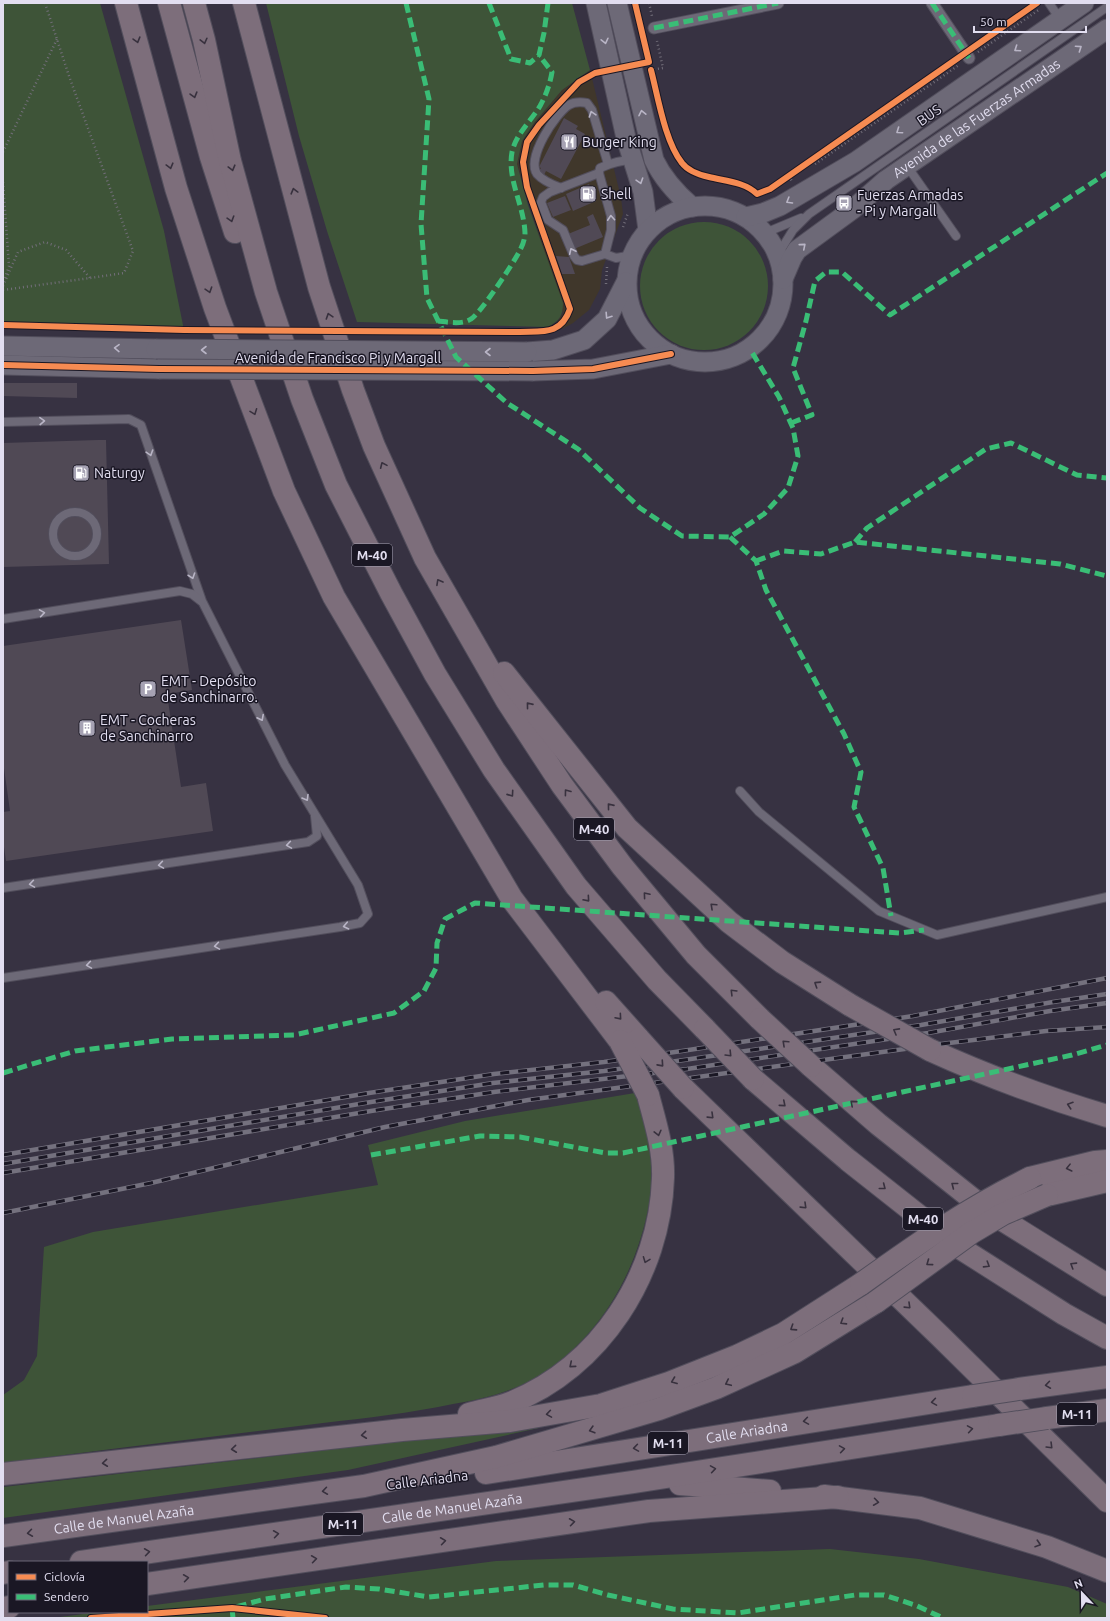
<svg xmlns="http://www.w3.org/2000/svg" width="1110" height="1621" font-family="Ubuntu,sans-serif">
  <rect width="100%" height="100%" fill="#373242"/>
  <polygon fill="#40372b" points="590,70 621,198 623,214 602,270 600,289 589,310 573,323 562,329 557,322 563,313 517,164 522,141 534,123 562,90"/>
  <g fill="#3e5438">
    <polygon points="3,3 100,3 164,231 184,330 3,325"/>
    <path d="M 266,3 L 572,3 L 590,70 L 562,90 L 534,123 L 522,141 L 517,164 L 528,205 L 563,303 C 563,316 559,321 548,327 L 357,322 L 327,231 L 299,136 Z"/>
    <circle cx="704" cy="286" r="64"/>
    <path d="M 635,1093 C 648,1128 656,1168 649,1204 C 636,1277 594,1347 528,1382 C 504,1394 478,1400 453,1404 C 410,1413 367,1418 323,1423 C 217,1436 110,1449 3,1463 L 3,1395 L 24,1380 L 37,1356 L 44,1247 L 93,1232 L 378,1185 L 368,1145 L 465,1121 Z"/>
    <polygon points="539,1428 348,1470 3,1518 3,1487 319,1451 485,1429"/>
    <polygon points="830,1549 919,1559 1068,1587 1107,1604 1107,1618 285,1618 273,1616 264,1618 52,1618 99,1612 147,1612 147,1606 496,1561"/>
  </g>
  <g fill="#504955">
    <polygon points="564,118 578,126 576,129 585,134 561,179 546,171 544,175 538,172 541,168 539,167"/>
    <polygon points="589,184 596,201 573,211 566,194"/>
    <polygon points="565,196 571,210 553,217 547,203"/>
    <polygon points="593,214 603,237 574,249 568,234 590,225 587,217"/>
    <polygon points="556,256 569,257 575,274 562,274"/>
    <polygon points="3,383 77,383 77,398 3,396"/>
    <polygon points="98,440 106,440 109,564 3,567 3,443"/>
    <polygon points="181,620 192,690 167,694 181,787 206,783 213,831 6,861 3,840 3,812 10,811 3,761 3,646"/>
  </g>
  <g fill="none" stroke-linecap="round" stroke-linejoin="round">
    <g stroke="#524e5c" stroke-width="10">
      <g id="service">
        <polyline points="1049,3 1060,19"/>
        <polyline points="907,166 956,236"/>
        <polyline points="599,173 550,192 543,197 541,202 548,220 563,230 574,256 577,260 582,261 605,254"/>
        <path d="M 561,188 C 553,185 543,181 537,174 C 526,158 555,114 569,105 C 574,102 581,102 587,103 L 592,110 L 608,164"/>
        <polyline points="765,233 801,218"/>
        <path d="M 633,255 L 616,258 L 605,254 L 611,230 L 611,216 L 599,173 L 600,168 C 611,163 621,160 633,160"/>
        <polyline points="777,256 793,230 809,214 1107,7"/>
        <polyline points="3,422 129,419 141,425 202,601 285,765 358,885 368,914 360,923 340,927 3,978"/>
        <circle cx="75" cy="534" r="22"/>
        <polyline points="3,619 180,591 192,594 201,601"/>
        <polyline points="740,791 759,812 879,911 937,935 1107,897"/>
        <polyline points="3,888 308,842 317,836 315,816"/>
      </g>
    </g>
    <g stroke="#524e5c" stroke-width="13">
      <g id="pedestrian">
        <polyline points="932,3 969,58"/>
        <polyline points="654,28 778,3"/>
      </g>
    </g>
    <g stroke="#524e5c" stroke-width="21">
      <g id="tertiary">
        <polyline points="596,3 626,138 643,192 648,230"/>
        <path d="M 617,3 L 654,160 C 663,179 676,193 692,207"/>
        <circle cx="705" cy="284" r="78"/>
        <polyline points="746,217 763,213 780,206 855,162 1084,3"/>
        <path id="s1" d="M 783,279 L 792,258 L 797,250 L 853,209 L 886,180 L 1107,29"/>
        <polyline points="3,346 156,349"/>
        <polyline points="527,352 553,350 584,340 607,319 626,282"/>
        <polyline points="3,365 159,369"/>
        <polyline points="533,371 593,369 671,354"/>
      </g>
    </g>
    <g stroke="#524e5c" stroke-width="24">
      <g id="motorway">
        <polyline points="126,3 176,188 215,308 284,491 334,597 512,899 620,1041"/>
        <polyline points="169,3 211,157 235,232"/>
        <polyline points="194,3 204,40 230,161 266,292 302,399 336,485 391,593 435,674 494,770 576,886 657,980 705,1029"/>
        <polyline points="244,3 319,287 353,390 374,446 425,558 507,701 562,785 622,866 696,955 760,1019"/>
        <polyline points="504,673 627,828 729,922 782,962 850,1005"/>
        <polyline points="606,1002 639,1039"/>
        <path d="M 930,1050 C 987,1076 1047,1098 1107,1116"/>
        <polyline points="811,1066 878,1124 985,1209 1107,1285"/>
        <polyline points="753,1079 848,1160 957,1246 1064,1314 1107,1338"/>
        <polyline points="683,1088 941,1337 1107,1501"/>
        <polyline points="1030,1178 1095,1162 1107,1161"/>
        <polyline points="1047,1195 1107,1181"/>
        <polyline points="1019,1389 1107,1377"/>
        <path d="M 469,1414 C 482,1410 497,1408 510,1403 C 600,1368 660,1274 663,1178 C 664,1149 655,1122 648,1095"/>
        <polyline points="1047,1418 1107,1410"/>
        <path id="s2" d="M 486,1473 L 973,1396"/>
        <polyline points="3,1474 402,1430 510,1421 601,1405 669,1383 737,1356 783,1334 861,1284"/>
        <polyline points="680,1484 770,1491"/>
        <polyline points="824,1496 920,1508 1047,1547 1107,1571"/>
        <path id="s3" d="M 3,1536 L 364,1486 L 496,1457 L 659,1409 L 716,1388 L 795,1352 L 876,1302"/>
        <path id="s4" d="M 81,1562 L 633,1482 L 999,1425"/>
        <polyline points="3,1573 9,1572"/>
        <polyline points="147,1584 649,1511 838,1497"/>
        <polyline points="3,1608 9,1607"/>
      </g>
    </g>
    <g stroke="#726e79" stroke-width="2.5" stroke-dasharray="1 3" stroke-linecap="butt">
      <polyline points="45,3 70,79 133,251 124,273 90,278"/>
      <polyline points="649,3 652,16"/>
      <polyline points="978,52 1040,9"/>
      <polyline points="650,70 663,68 657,41"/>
      <polyline points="663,117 672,145 682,164 699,175 750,186 757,194 770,189 788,175 792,181"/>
      <polyline points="3,152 57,39"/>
      <polyline points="815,164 959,65"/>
      <polyline points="3,182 9,266 5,278"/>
      <polyline points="623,227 628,213"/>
      <polyline points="606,284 607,267"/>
      <polyline points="3,286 18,252 45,242 66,250 90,278 3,290"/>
    </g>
    <use href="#service" stroke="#6d6977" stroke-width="8"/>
    <use href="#pedestrian" stroke="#6d6977" stroke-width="11"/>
    <use href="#tertiary" stroke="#6d6977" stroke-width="19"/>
    <use href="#motorway" stroke="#7d6e7b" stroke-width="22"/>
    <g stroke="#74717e" stroke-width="4.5">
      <g id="rail">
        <polyline points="3,1155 369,1093 494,1074 604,1062 682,1051 913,1016 1107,978"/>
        <polyline points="3,1164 371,1102 493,1083 604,1071 684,1060 921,1025 1053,1002 1107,994"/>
        <polyline points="3,1173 371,1111 494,1092 687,1069 928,1033 1050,1011 1107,1003"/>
        <polyline points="3,1213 151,1183 385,1127 528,1100 949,1043 1046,1031 1107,1027"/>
      </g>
    </g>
    <use href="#rail" stroke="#1a1724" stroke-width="3" stroke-dasharray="9" stroke-linecap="butt"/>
    <g stroke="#524e5c" stroke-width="21" stroke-linecap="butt">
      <g id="tertiary-bridge">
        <polyline points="156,349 527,352"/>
        <polyline points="159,369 533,371"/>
      </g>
    </g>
    <g stroke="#524e5c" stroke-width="24" stroke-linecap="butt">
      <g id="motorway-bridge">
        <polyline points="850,1005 930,1050"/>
        <polyline points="760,1019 811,1066"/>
        <polyline points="705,1029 753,1079"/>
        <polyline points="639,1039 683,1088"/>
        <polyline points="620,1041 648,1095"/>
        <path d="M 861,1284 C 917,1244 968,1208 1030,1178"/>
        <polyline points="876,1302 971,1233 1003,1214 1047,1195"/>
        <polyline points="973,1396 1019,1389"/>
        <polyline points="999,1425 1047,1418"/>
      </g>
    </g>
    <use href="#tertiary-bridge" stroke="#6d6977" stroke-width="19"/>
    <use href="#motorway-bridge" stroke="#7d6e7b" stroke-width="22"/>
    <g stroke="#3abd76" stroke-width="5" stroke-dasharray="10 5" stroke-linecap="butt">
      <polyline points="406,3 429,99 421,224 427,298 456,357 507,403 578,449 640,508 682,536 730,537 764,514 788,488 798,456 793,428 779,397 750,349"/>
      <polyline points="489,3 511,59 530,63 539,55 544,33 548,3"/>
      <polyline points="932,3 969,58"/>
      <polyline points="654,28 778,3"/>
      <path d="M 438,321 C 448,322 462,325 471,319 C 480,314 515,261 520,250 C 523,245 525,238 525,233 C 524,205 507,180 512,152 C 516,134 531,121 540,106 C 546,95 550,84 552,72 L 539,55"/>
      <polyline points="791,423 812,415 793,368 806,321 815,281 826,272 842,272 890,315 1107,173"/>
      <polyline points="730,537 756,561 766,590 844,734 861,772 854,807 883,868 891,916"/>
      <polyline points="855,542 867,528 986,449 1011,443 1077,475 1107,478"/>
      <polyline points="756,561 783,551 821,554 855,542 1060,564 1107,576"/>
      <polyline points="3,1073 75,1051 172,1039 294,1035 394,1013 424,991 436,968 437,943 445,919 475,903 899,933 924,930"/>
      <polyline points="371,1155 480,1136 520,1137 606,1153 623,1153 1072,1055 1107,1045"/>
      <polyline points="233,1618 232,1608 265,1599 346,1587 379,1589 429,1597 544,1585 573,1585 608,1595 673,1609 738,1613 855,1595 884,1595 915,1605 943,1618"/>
    </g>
    <g stroke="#1a1724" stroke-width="8">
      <g id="cycleway">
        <path d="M 651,70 C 658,97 665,142 682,163 C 688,171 700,175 709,177 C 725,181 745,182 757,194 L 770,189 L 1037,3"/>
        <path d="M 3,325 L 184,330 L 520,332 C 543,331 561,335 570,309 L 527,187 L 523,162 L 527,142 L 539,125 L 579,82 L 595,73 L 649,62 L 635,3"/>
        <polyline points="3,365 159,369 533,371 593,369 671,354"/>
        <polyline points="91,1618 232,1608 325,1618"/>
      </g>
    </g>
    <use href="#cycleway" stroke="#f68b52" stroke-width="6"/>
  </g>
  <defs><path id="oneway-chevron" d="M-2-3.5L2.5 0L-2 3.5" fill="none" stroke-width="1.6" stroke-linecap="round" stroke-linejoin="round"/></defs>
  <g stroke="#38313e">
    <use href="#oneway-chevron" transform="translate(137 40) rotate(74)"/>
    <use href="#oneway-chevron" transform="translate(204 41) rotate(76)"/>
    <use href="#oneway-chevron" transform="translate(194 95) rotate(74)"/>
    <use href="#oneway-chevron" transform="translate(170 166) rotate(75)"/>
    <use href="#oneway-chevron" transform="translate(232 168) rotate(75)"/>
    <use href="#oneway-chevron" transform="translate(294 191) rotate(-105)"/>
    <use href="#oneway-chevron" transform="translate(231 219) rotate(73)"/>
    <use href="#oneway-chevron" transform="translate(209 290) rotate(72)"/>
    <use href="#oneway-chevron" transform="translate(329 316) rotate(-108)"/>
    <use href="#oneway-chevron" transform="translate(254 412) rotate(69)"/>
    <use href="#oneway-chevron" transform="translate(383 465) rotate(-114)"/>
    <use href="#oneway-chevron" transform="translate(439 582) rotate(-119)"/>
    <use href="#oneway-chevron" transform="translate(529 705) rotate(-129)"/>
    <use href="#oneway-chevron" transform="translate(567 792) rotate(-127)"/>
    <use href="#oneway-chevron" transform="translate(511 794) rotate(55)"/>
    <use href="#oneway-chevron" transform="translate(610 806) rotate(-129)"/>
    <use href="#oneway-chevron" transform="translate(646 895) rotate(-130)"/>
    <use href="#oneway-chevron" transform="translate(587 899) rotate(49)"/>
    <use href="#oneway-chevron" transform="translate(713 906) rotate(-137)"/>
    <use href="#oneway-chevron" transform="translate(817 984) rotate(-147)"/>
    <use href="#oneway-chevron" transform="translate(733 992) rotate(-135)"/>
    <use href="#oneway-chevron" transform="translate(619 1017) rotate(49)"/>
    <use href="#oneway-chevron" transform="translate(896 1031) rotate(-151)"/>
    <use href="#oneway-chevron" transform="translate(785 1043) rotate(-137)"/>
    <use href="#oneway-chevron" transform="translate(729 1054) rotate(46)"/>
    <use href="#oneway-chevron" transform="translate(661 1064) rotate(48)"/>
    <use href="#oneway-chevron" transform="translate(853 1103) rotate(-139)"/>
    <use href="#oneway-chevron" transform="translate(783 1104) rotate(40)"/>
    <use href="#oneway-chevron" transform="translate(1070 1105) rotate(-162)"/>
    <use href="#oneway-chevron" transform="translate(711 1116) rotate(44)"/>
    <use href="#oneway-chevron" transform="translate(658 1133) rotate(76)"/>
    <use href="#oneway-chevron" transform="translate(1069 1168) rotate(166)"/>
    <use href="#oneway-chevron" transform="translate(954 1185) rotate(-142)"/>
    <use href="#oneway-chevron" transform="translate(883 1187) rotate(38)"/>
    <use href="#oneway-chevron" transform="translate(804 1206) rotate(44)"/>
    <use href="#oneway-chevron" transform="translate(646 1260) rotate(111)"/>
    <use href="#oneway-chevron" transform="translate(929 1263) rotate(144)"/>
    <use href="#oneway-chevron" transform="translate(987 1265) rotate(32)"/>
    <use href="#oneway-chevron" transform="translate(1073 1265) rotate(-148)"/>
    <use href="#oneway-chevron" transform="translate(908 1306) rotate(44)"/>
    <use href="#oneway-chevron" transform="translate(843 1322) rotate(148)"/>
    <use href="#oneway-chevron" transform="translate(793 1328) rotate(147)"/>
    <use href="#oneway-chevron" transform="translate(572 1365) rotate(140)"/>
    <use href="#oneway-chevron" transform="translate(674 1381) rotate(159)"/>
    <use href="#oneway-chevron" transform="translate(728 1383) rotate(155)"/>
    <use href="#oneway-chevron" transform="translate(1048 1385) rotate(172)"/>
    <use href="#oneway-chevron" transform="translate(934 1402) rotate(171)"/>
    <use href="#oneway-chevron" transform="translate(549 1414) rotate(171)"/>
    <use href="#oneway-chevron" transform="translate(806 1421) rotate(171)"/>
    <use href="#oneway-chevron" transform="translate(970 1429) rotate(-9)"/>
    <use href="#oneway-chevron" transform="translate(592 1430) rotate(164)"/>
    <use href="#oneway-chevron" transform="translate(364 1435) rotate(174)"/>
    <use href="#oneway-chevron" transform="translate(1050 1446) rotate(45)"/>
    <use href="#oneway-chevron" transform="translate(636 1448) rotate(171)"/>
    <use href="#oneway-chevron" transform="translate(234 1449) rotate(174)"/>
    <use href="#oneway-chevron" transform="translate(842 1449) rotate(-9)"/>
    <use href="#oneway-chevron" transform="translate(105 1463) rotate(174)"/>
    <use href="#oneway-chevron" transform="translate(713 1469) rotate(-9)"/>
    <use href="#oneway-chevron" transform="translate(325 1491) rotate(172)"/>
    <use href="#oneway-chevron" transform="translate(876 1502) rotate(8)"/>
    <use href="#oneway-chevron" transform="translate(572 1522) rotate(-8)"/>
    <use href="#oneway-chevron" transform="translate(30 1533) rotate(172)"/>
    <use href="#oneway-chevron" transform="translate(276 1534) rotate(-8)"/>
    <use href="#oneway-chevron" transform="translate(443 1541) rotate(-8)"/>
    <use href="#oneway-chevron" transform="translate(1038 1544) rotate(18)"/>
    <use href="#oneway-chevron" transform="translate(147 1552) rotate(-8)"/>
    <use href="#oneway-chevron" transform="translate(314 1559) rotate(-8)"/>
    <use href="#oneway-chevron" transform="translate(186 1578) rotate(-8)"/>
  </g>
  <g stroke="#b9b5c6">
    <use href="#oneway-chevron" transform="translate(605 41) rotate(77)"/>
    <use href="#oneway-chevron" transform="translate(1079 48) rotate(-34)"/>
    <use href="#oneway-chevron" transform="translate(1017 49) rotate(146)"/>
    <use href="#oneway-chevron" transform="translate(642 113) rotate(-102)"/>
    <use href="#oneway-chevron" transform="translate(592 114) rotate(-108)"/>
    <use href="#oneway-chevron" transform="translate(899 131) rotate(145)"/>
    <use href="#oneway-chevron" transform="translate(640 181) rotate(72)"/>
    <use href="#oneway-chevron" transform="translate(789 201) rotate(149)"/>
    <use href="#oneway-chevron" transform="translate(611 218) rotate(-94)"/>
    <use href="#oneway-chevron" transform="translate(803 246) rotate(-41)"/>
    <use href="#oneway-chevron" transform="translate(572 251) rotate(-115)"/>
    <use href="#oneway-chevron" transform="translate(608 316) rotate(123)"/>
    <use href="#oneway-chevron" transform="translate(117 348) rotate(-179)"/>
    <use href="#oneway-chevron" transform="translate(204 350) rotate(-180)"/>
    <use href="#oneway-chevron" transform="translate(488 352) rotate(-180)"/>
    <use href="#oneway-chevron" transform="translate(42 421) rotate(-2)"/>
    <use href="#oneway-chevron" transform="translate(150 453) rotate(72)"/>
    <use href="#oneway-chevron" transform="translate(192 576) rotate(71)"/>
    <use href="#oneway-chevron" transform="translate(42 613) rotate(-9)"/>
    <use href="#oneway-chevron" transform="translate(261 718) rotate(63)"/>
    <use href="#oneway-chevron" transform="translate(306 798) rotate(59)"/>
    <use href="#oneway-chevron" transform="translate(289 845) rotate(171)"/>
    <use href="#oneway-chevron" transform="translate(161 865) rotate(171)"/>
    <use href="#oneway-chevron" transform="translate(32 884) rotate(171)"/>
    <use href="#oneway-chevron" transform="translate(346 926) rotate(168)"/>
    <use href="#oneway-chevron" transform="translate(217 946) rotate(171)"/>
    <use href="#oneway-chevron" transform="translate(89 965) rotate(171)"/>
  </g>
  <defs>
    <g id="restaurant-square" transform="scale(0.9)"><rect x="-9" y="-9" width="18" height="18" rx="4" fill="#a6a2b3" stroke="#1a1724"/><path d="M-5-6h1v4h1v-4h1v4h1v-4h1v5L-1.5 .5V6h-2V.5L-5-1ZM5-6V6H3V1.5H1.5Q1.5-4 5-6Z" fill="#fff"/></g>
    <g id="fuel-square" transform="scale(0.9)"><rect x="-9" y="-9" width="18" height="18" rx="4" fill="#a6a2b3" stroke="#1a1724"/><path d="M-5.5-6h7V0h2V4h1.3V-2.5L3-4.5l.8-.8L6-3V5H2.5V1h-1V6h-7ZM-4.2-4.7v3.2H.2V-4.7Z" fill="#fff"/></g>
    <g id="bus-square" transform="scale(0.9)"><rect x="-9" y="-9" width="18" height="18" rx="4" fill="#a6a2b3" stroke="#1a1724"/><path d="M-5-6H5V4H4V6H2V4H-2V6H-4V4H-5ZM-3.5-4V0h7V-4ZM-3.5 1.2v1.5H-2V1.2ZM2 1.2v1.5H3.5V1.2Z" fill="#fff"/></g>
    <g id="parking-square" transform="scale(0.9)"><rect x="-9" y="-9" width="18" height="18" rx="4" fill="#a6a2b3" stroke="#1a1724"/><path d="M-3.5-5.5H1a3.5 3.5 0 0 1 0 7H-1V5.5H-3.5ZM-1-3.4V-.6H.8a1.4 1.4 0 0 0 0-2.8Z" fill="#fff"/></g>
    <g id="building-square" transform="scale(0.9)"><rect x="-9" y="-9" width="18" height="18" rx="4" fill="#a6a2b3" stroke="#1a1724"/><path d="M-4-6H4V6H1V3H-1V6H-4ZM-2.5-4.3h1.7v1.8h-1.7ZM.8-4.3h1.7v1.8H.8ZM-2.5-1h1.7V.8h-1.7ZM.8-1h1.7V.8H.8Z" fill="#fff"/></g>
  </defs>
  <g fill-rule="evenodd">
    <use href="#restaurant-square" x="569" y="142"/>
    <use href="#fuel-square" x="588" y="194"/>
    <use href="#bus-square" x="844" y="203"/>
    <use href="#fuel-square" x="81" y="473"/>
    <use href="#parking-square" x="148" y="689"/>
    <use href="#building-square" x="87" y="728"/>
  </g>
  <g text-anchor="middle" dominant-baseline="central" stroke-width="3" stroke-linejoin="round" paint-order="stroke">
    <g fill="#1a1724" stroke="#a6a2b3" stroke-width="1">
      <rect x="352" y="544" width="40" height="22" rx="3"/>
      <rect x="574" y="818" width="40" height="22" rx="3"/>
      <rect x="903" y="1208" width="40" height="22" rx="3"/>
      <rect x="1057" y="1403" width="40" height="22" rx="3"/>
      <rect x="648" y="1432" width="40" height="22" rx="3"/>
      <rect x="323" y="1513" width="40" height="22" rx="3"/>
    </g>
    <g font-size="13" font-weight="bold" fill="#e2def0">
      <text x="372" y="555">M-40</text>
      <text x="594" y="829">M-40</text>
      <text x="923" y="1219">M-40</text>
      <text x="1077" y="1414">M-11</text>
      <text x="668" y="1443">M-11</text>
      <text x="343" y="1524">M-11</text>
    </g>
    <g font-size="14" fill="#e2def0" stroke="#1a1724">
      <text transform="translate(929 115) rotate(-35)">BUS</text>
      <text stroke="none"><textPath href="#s1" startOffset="255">Avenida de las Fuerzas Armadas</textPath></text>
      <text x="338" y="358">Avenida de Francisco Pi y Margall</text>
      <text stroke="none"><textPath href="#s2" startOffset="264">Calle Ariadna</textPath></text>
      <text transform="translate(427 1480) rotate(-7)">Calle Ariadna</text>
      <text stroke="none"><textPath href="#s4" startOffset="375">Calle de Manuel Azaña</textPath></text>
      <text stroke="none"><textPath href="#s3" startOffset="122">Calle de Manuel Azaña</textPath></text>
    </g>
    <g font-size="14" fill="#e2def0" stroke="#1a1724" text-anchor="start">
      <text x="582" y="142">Burger King</text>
      <text x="601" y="194">Shell</text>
      <text x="857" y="195">Fuerzas Armadas<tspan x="857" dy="16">- Pi y Margall</tspan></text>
      <text x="94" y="473">Naturgy</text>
      <text x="161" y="681">EMT - Depósito<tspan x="161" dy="16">de Sanchinarro.</tspan></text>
      <text x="100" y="720">EMT - Cocheras<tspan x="100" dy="16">de Sanchinarro</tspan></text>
    </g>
  </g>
  <rect width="1110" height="1621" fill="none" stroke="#e2def0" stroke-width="8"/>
  <rect x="8" y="1561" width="140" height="52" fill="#1a1724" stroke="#6a6776"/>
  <rect x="16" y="1574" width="20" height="6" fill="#f68b52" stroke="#6a6776"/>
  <text x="44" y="1581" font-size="12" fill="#e2def0">Ciclovía</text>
  <rect x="16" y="1594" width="20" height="6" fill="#3abd76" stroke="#6a6776"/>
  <text x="44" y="1601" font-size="12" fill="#e2def0">Sendero</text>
  <g transform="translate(1082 1593) rotate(338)" stroke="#1a1724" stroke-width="3" paint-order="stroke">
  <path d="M0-3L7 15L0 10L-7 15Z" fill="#e2def0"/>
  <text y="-6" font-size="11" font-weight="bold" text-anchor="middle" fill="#e2def0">N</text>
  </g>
  <path d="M974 26v6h112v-6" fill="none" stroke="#e2def0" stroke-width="2"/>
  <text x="980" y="26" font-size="12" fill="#e2def0" stroke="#1a1724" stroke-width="3" paint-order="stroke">50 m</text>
</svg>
